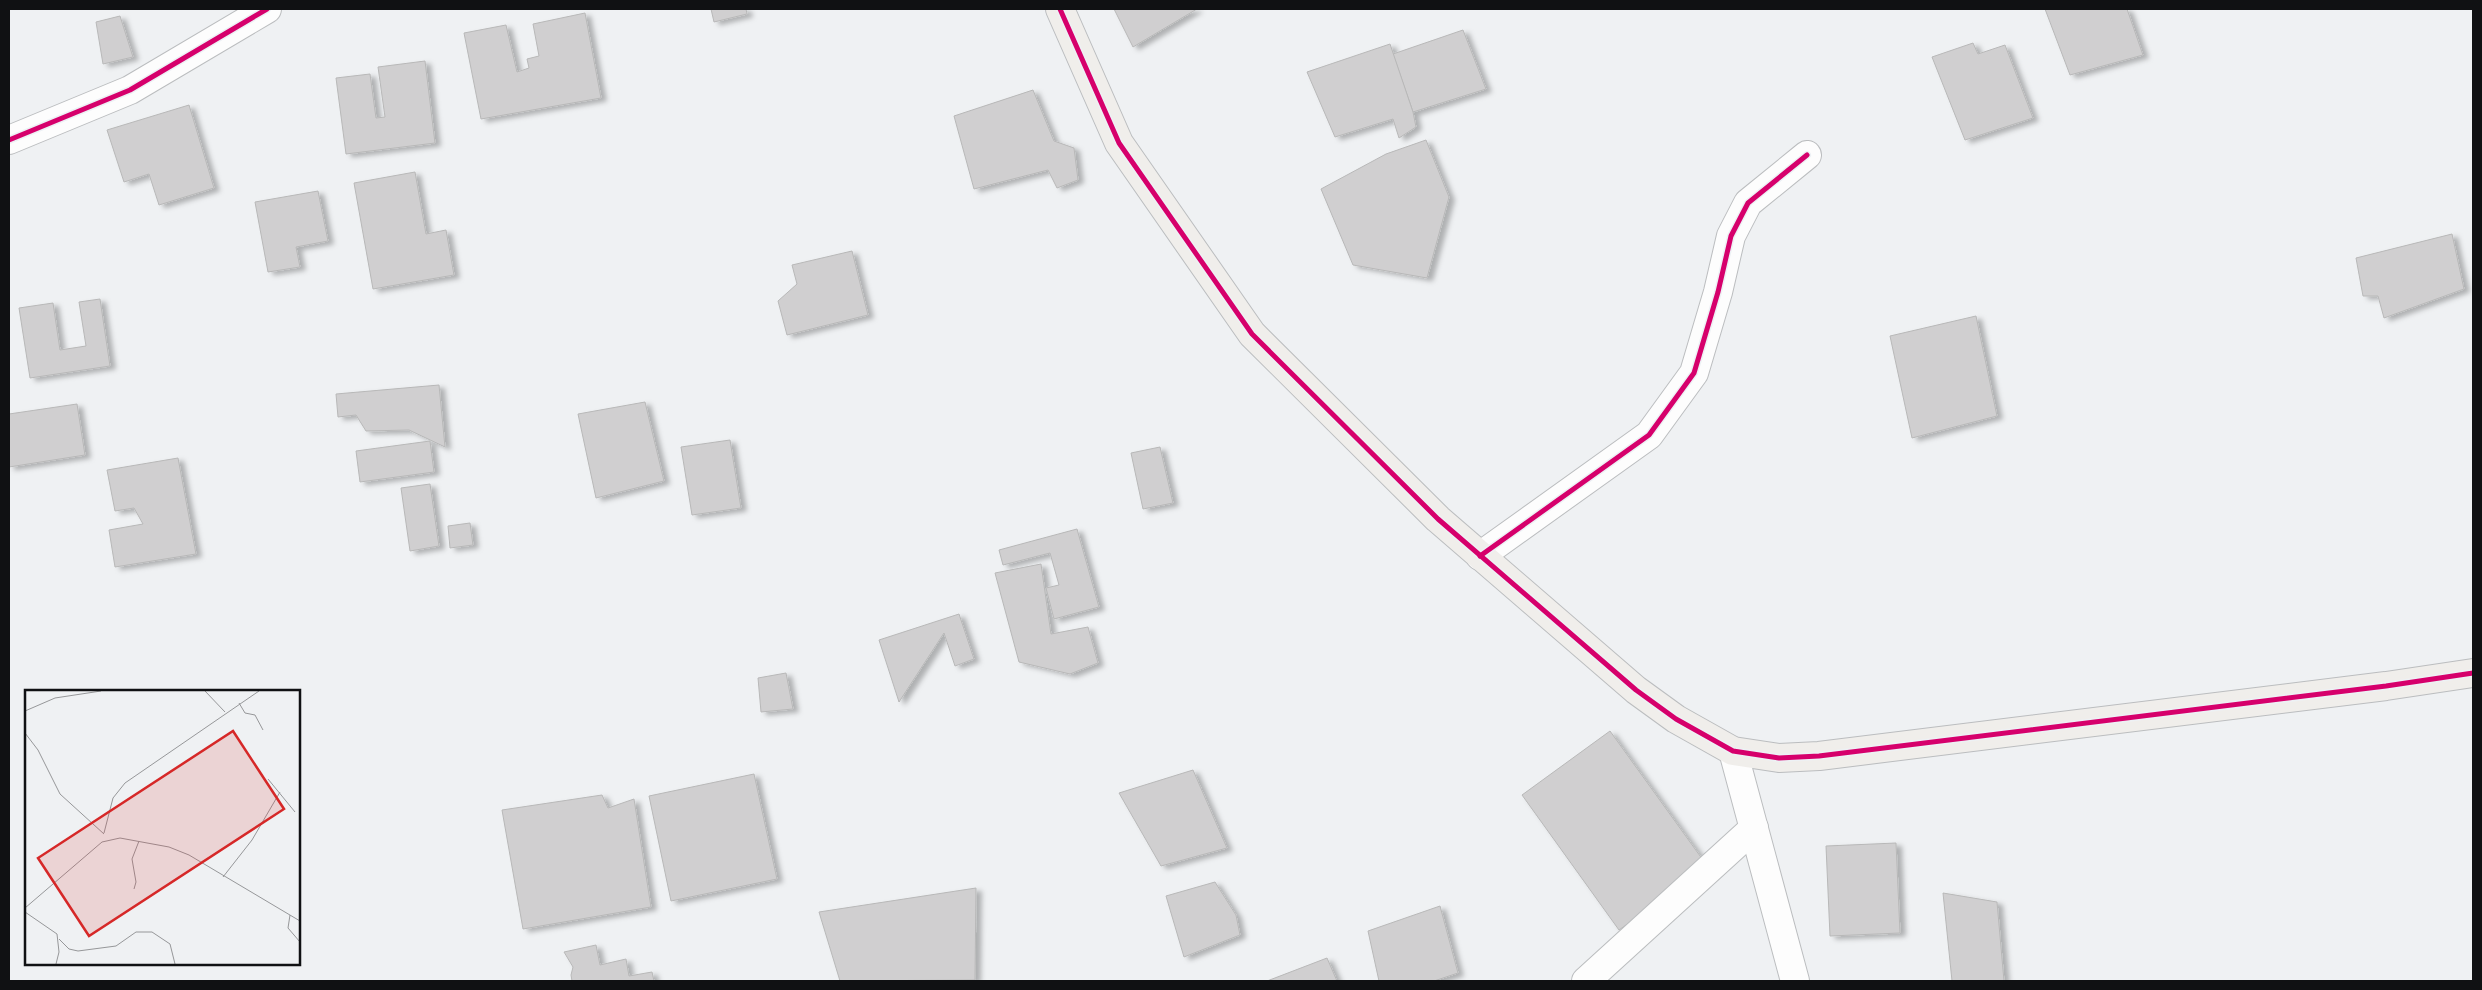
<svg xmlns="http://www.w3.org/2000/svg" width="2482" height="990" font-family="Barlow,sans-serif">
  <defs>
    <filter id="shadow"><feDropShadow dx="5.5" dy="3" stdDeviation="2.5" flood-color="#0004"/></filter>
  </defs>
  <rect width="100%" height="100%" fill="#eff1f3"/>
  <g fill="#d0cfd0" stroke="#b8b8b8" filter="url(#shadow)">
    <polygon points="711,9 746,9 747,14 714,22"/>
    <polygon points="1114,9 1197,9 1133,47"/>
    <polygon points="2045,9 2127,9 2143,55 2070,75"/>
    <polygon points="585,13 601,98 481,119 464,33 506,25 517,72 529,68 527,59 539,56 533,24"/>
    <polygon points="120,16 133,57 103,64 96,22"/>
    <polygon points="1463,30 1486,89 1413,112 1393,54"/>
    <polygon points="1973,43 1978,54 2005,45 2033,118 1965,140 1932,57"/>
    <polygon points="1390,44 1413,112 1416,127 1399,138 1393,119 1335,137 1307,72"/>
    <polygon points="425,61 435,143 346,154 336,78 370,74 376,118 385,117 378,67"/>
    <polygon points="1033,90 1054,141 1074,148 1078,180 1057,188 1048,170 974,189 954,116"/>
    <polygon points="189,105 214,188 159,205 149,174 124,182 107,130"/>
    <polygon points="1426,140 1449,197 1427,278 1353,265 1321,189 1386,154"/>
    <polygon points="415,172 426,234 446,230 454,275 373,289 354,183"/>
    <polygon points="318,191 328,241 296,247 300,267 268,272 255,202"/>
    <polygon points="2452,234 2464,289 2384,318 2378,296 2363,296 2356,258"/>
    <polygon points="852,251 868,315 787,335 778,301 797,284 792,265"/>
    <polygon points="100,299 110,366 30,378 19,308 53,303 60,350 86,346 79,302"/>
    <polygon points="1976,316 1997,416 1912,438 1890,336"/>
    <polygon points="439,385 445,447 409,430 366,431 356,415 338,417 336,394"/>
    <polygon points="645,402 664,481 596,498 578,414"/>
    <polygon points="77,404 85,455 9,467 9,414"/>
    <polygon points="730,440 741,508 692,515 681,447"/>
    <polygon points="430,441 434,472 360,482 356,451"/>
    <polygon points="1160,447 1173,503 1143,509 1131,453"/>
    <polygon points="178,458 196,554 115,567 109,530 143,524 134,508 115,511 107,470"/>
    <polygon points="430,484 439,546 410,551 401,488"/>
    <polygon points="470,523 473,545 450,548 448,526"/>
    <polygon points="1077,529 1099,607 1054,619 1046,588 1059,585 1050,553 1003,565 999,550"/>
    <polygon points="1041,564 1051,634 1088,627 1098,663 1070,674 1019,662 995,573"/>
    <polygon points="959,614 974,659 955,666 944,633 899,702 879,640"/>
    <polygon points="786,673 793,709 761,712 758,678"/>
    <polygon points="1610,731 1708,867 1619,930 1522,795"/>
    <polygon points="1193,770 1227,848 1161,866 1119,793"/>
    <polygon points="754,774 777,879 671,901 649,796"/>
    <polygon points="602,795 608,808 634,799 651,907 523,929 502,810"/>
    <polygon points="1896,843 1900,933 1830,936 1826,846"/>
    <polygon points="1215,882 1236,915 1240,935 1184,957 1166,896"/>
    <polygon points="976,888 975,980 840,981 819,912"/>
    <polygon points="1943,893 1997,902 2004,981 1952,981"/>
    <polygon points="1440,906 1458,973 1434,981 1379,981 1368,931"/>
    <polygon points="596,945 600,965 626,959 629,976 652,972 654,981 572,981 571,975 573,967 564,952"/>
    <polygon points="1327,958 1337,981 1267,981"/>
  </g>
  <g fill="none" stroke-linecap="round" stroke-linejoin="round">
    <g stroke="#bbbdbf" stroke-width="30">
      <g id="street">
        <polyline points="9,140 130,90 267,9"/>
        <polyline points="1480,556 1649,435 1694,373 1718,292 1731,236 1748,203 1807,155"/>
        <polyline points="1733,751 1795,981"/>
        <polyline points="1586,981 1754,828"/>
      </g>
    </g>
    <g stroke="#bbbdbf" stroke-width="30">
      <polyline id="secondary" points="1060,9 1119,143 1252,334 1438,519 1636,690 1676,719 1733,751 1779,758 1819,756 2386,686 2473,673"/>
    </g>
    <use href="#street" stroke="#fdfdfd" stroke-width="28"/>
    <use href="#secondary" stroke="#f0eeeb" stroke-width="28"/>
    <g stroke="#edf1f5" stroke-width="8">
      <g id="cycleway">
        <polyline points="1060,9 1119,143 1252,334 1438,519 1636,690 1676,719 1733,751 1779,758 1819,756 2386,686 2473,673"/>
        <polyline points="9,140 130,90 267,9"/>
        <polyline points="1480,556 1649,435 1694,373 1718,292 1731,236 1748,203 1807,155"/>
      </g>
    </g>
    <use href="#cycleway" stroke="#d6006c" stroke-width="5"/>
  </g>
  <g transform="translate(25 690)">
    <rect width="275" height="275" fill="#eff1f3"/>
    <path fill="none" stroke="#969799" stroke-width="1" d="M 180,1 L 200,22M 214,13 L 220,23 L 230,25 L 238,40M 0,21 L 30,8 L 76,1M 0,43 L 13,60 L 35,104 L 79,144M 243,89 L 270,122M 79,143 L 88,108 L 100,93 L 234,1M 198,187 L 227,150 L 255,102M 109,199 L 111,192 L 107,169 L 114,151M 0,218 L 77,152 L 95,148 L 144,157 L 164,165 L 275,231M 0,222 L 32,244 L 34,262 L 31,274M 265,225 L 263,238 L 275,252M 34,249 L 44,259 L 53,261 L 91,256 L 111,242 L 127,242 L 145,254 L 150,274"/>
    <path fill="#d62828" fill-opacity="0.15" stroke="#d62828" stroke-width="2.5" d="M 208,41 L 259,119 L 64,246 L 13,168 Z"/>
    <rect width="275" height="275" fill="none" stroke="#101113" stroke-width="2.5"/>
  </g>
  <rect width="2482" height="990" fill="none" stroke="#101113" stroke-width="20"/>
</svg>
